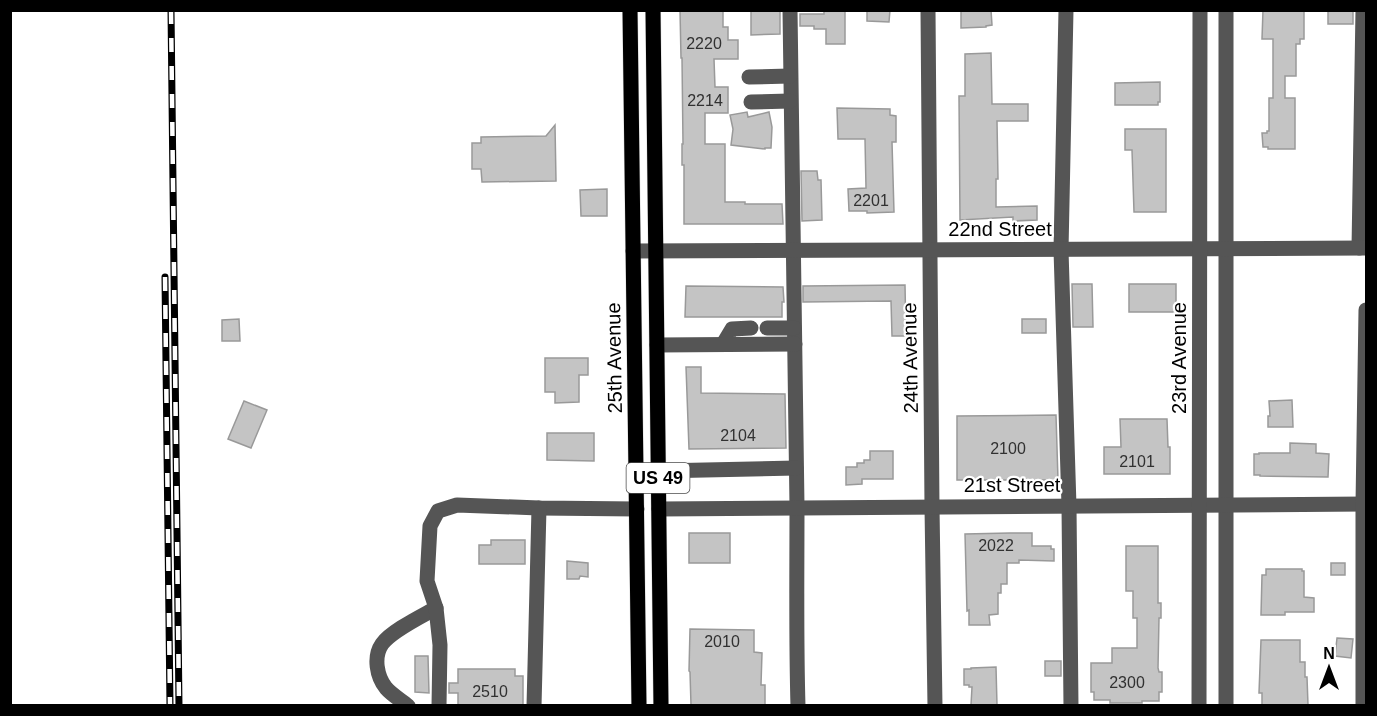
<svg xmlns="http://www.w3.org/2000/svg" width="1377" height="716" font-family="Arial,sans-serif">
  <rect width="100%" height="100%" fill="#fff"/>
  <g fill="#c4c4c4" stroke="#999" stroke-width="1.5">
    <polygon points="680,10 723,10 723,27 728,27 728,40 738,40 738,59 714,59 715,87 728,87 728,113 705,113 705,144 725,144 725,202 745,202 745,204 782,204 783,224 684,224 684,165 682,165 682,144 683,144 682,58 681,58"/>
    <polygon points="751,10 780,10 780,34 751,35"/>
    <polygon points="824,10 845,10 845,44 826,44 826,29 814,29 814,26 800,26 800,14 824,14"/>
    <polygon points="867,10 890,10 889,22 867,21"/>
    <polygon points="961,10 991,10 992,25 986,26 986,27 961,28"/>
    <polygon points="1263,10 1304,10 1304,39 1300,39 1300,44 1296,44 1296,76 1285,76 1285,98 1295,98 1295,149 1268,149 1268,147 1263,147 1262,133 1267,133 1267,131 1269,131 1269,98 1273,98 1273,39 1262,39"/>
    <rect x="1328" y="10" width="25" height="14"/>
    <polygon points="991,53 992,104 1028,104 1028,121 997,121 998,179 996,179 996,207 1037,206 1037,220 1013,221 1013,217 960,220 959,96 965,96 965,54"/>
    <polygon points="1160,82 1160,102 1158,102 1158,105 1115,105 1115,83"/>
    <polygon points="837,108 890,109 890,115 896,116 896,142 892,142 894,212 867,213 867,211 849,211 848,189 866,188 865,139 838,139"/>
    <polygon points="747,112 748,117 769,112 772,127 771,148 765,148 765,149 731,145 733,129 730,115"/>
    <polygon points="555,125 556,181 482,182 481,169 472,169 472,143 481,143 481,137 546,136"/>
    <polygon points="1125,129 1166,129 1166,212 1134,212 1132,150 1125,150"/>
    <polygon points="801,171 817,171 818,180 821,180 822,220 802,221"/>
    <polygon points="607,189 607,216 581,216 580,190"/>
    <polygon points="1072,284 1092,284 1093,327 1073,327"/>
    <rect x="1129" y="284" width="47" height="28"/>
    <polygon points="905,285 906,336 892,336 891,301 803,302 803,286"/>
    <polygon points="686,286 783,287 784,302 782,302 782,317 685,317"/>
    <polygon points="239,319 240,341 222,341 222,320"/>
    <rect x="1022" y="319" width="24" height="14"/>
    <polygon points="545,358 588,358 588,375 579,375 579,402 555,403 555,392 545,392"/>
    <polygon points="686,367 701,367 701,393 785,394 786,448 689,449"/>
    <polygon points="1292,400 1293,427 1268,427 1268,416 1270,416 1269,401"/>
    <polygon points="244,401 267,410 251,448 228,439"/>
    <polygon points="1056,415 1058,480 957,480 957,416"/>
    <polygon points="1120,419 1167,419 1168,447 1170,447 1170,474 1104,474 1104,447 1121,447"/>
    <polygon points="547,433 594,433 594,461 547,460"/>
    <polygon points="1290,443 1316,444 1316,453 1329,454 1328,477 1260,476 1260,475 1254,475 1254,454 1259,454 1259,453 1290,453"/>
    <polygon points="870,451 893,451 893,479 862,479 862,484 846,485 846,467 857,467 857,463 864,463 864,460 870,460"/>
    <rect x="689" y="533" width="41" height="30"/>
    <polygon points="1010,533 1032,533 1032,546 1051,546 1051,549 1054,549 1054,561 1019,560 1019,563 1007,563 1007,584 1001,584 1001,593 998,593 998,614 989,615 990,625 969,625 969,610 967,611 965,534"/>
    <polygon points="491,540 525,540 525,564 479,564 479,545 491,545"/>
    <polygon points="1126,546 1158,546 1158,603 1161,603 1161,618 1159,618 1158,668 1159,672 1162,672 1162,692 1159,692 1159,701 1142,701 1142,703 1110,703 1110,700 1094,700 1094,692 1091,692 1091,663 1112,663 1112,648 1137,648 1137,618 1133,618 1133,591 1126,591"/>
    <polygon points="567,561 588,563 588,577 580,576 579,579 567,579"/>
    <rect x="1331" y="563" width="14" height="12"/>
    <polygon points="1266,569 1302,569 1302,571 1304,571 1304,597 1314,598 1314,612 1285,612 1285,615 1261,615 1262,575 1266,575"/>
    <polygon points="690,629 754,630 754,652 762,653 761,685 765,685 765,705 691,705 690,672 689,671"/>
    <polygon points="1337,638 1353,639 1351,658 1335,656"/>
    <polygon points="1261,640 1300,640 1300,662 1305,662 1305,677 1307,677 1308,705 1262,705 1262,693 1259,693"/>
    <polygon points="415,656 428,656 429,693 415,692"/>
    <rect x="1045" y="661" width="16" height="15"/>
    <polygon points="996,667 997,705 971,705 972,687 969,687 969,685 964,685 964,669 971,669 971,668"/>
    <polygon points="458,669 515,669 515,676 523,676 523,705 458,705 458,693 449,693 449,683 458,683"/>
  </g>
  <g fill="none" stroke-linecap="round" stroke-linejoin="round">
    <g stroke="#dbdbdb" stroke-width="16">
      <g id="major">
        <polyline points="630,10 639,706"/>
        <polyline points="653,10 661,706"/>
      </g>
    </g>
    <g stroke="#555" stroke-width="15">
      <path d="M 790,10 C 791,176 794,341 797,506 C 797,572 796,639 798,706"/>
      <polyline points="928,10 932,507 935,706"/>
      <polyline points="1066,10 1061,250 1069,506 1071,706"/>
      <polyline points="1226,10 1226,706"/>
      <polyline points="749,77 790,76"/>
      <polyline points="751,102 790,101"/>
      <polyline points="1359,248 1363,10"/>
      <polyline points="633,251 1366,248"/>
      <polyline points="767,328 794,328"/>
      <polyline points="723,344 732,329 751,328"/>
      <polyline points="657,345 795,344"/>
      <polyline points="658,471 796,468"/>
      <polyline points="659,509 1366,504"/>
      <path d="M 408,706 C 401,700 392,695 386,688 C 377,677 373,657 382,644 C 391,631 422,616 436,608"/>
      <polyline points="439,706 440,645 436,608 427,581 430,526 438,511 457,505 539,508 637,509"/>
      <polyline points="534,706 539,508"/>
      <polyline points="1199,706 1200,10"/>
      <polyline points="1363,706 1363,504 1366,310"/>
    </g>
    <use href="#major" stroke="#000" stroke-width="15"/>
    <g stroke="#000" stroke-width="7">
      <g id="rail">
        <polyline points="171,10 179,706"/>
        <polyline points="165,277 170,706"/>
      </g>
    </g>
    <use href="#rail" stroke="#fff" stroke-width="4.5" stroke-dasharray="14" stroke-linecap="butt"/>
  </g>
  <g text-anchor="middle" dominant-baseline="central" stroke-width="4.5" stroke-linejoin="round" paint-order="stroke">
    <g font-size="16" fill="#313131">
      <text x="704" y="43">2220</text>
      <text x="705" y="100">2214</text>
      <text x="871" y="200">2201</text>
      <text x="738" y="435">2104</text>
      <text x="1008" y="448">2100</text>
      <text x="1137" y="461">2101</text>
      <text x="996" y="545">2022</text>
      <text x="722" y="641">2010</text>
      <text x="1127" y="682">2300</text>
      <text x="490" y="691">2510</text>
    </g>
    <rect fill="#fff" stroke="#4c4c4c" stroke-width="1.5" x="626.5" y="463" width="63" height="30" rx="4.5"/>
    <g font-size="18" font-weight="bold" fill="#000">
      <text x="658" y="478">US 49</text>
    </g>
    <g font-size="20" fill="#000" stroke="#fff">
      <text x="1000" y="229">22nd Street</text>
      <text transform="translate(614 358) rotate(-91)">25th Avenue</text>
      <text transform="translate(910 358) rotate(-91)">24th Avenue</text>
      <text transform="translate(1179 358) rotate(-90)">23rd Avenue</text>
      <text x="1012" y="485">21st Street</text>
    </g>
  </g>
  <rect width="1377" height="716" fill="none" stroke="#000000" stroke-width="24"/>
  <g transform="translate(1329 668)" stroke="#ffffff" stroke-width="4.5" paint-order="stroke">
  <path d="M0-4.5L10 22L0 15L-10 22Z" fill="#000000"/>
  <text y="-9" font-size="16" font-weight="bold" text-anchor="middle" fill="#000000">N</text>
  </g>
</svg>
